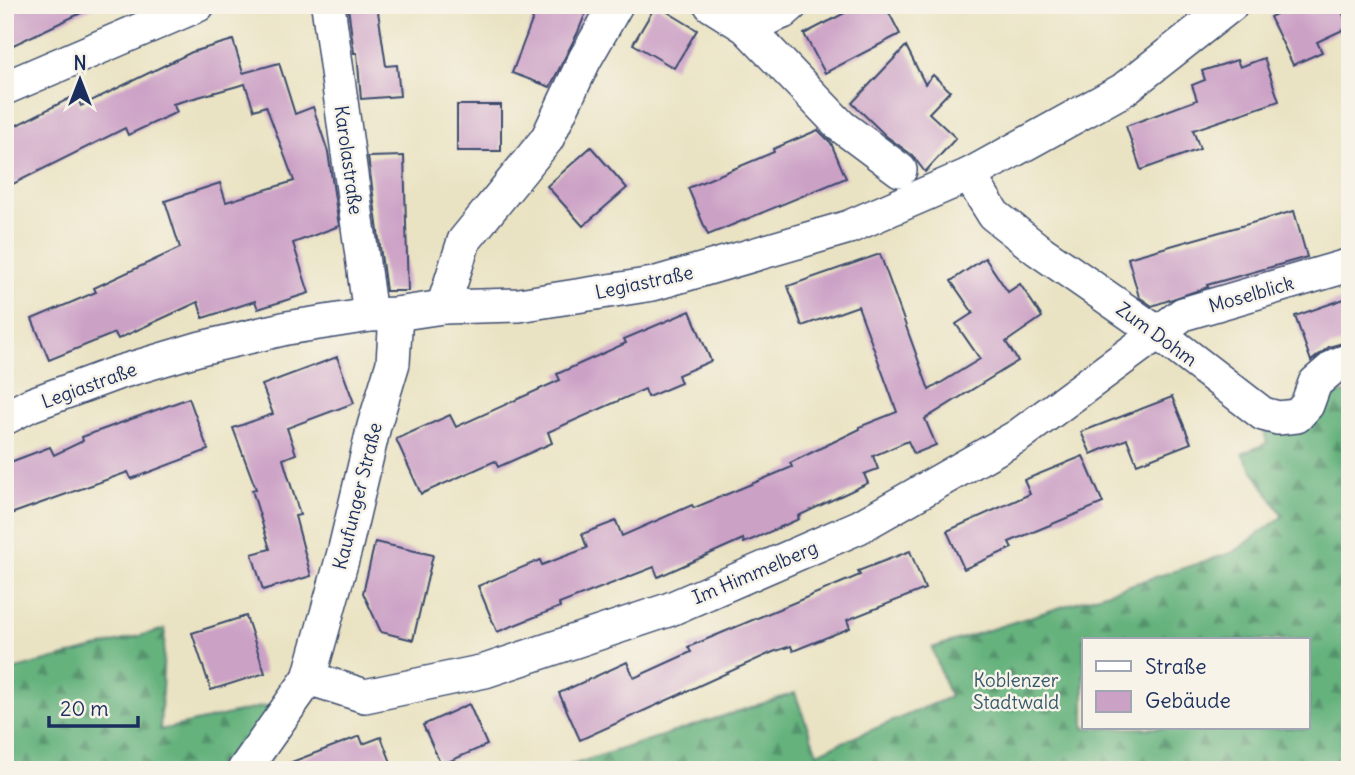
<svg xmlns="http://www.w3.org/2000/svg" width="1355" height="775" font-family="Delius,sans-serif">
  <defs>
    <pattern id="forest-firs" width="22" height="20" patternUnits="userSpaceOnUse" patternTransform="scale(1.75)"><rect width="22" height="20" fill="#65b27d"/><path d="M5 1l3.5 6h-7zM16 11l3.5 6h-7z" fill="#52916a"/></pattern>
  </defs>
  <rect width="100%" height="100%" fill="#f7f3e8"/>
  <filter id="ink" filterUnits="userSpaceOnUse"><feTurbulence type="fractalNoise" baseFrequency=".0143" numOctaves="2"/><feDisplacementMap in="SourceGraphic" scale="14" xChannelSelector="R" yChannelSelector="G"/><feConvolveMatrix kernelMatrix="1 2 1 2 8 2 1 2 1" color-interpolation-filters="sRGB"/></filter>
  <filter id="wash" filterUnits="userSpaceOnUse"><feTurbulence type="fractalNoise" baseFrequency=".00686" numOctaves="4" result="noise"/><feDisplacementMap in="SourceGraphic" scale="28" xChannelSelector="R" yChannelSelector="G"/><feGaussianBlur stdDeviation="1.57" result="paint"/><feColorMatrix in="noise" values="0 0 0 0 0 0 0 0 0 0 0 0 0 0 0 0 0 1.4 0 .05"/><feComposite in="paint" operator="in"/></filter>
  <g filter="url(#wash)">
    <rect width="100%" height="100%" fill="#eae3c3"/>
    <g fill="url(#forest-firs)" stroke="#40706e" stroke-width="2" fill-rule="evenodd">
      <path d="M 1350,392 L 1350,770 L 556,770 L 795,693 L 817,753 L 950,697 L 932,648 L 1234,552 L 1283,516 L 1242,454 L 1267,443 L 1264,431 L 1296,402 ZM 1084,640 L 1308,640 L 1308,728 L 1084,728 Z"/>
      <polygon points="165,629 160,730 265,706 299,716 263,770 5,770 5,672"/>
    </g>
    <g id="blocks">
      <g fill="#cca1c6">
        <polygon points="5,5 98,5 5,49"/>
        <polygon points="363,5 377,5 386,66 397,65 400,96 361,99 357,53 354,53 348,7"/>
        <polygon points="538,5 589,5 578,32 550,87 512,73"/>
        <polygon points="656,5 697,30 674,68 633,44"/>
        <polygon points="860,5 885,5 900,34 825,73 804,34"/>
        <polygon points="1294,5 1339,5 1349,27 1317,42 1322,52 1293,65 1270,17"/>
        <polygon points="233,40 243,73 279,63 295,114 313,107 328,152 339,226 293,243 309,293 258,309 255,301 203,318 198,302 118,339 115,333 49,360 32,319 96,292 94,288 180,248 165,201 220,183 226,202 294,181 266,106 254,110 245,84 173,104 177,112 128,135 125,128 5,188 5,131 76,95 81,106 192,52"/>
        <polygon points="906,46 925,84 933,75 950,91 929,113 956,138 925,172 912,155 886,136 852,103"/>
        <polygon points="1264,58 1279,101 1193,130 1200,149 1141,170 1126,126 1197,100 1192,85 1205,80 1202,71 1237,60 1240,67"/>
        <rect x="457" y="105" width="44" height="46"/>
        <polygon points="818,130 831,143 846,178 708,235 688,188 774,152 773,149"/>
        <polygon points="591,147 627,188 583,226 547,186"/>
        <polygon points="404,156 408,291 386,291 368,157"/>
        <polygon points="1294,211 1307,257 1207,285 1208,287 1152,306 1139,297 1128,258"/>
        <polygon points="880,254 929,390 980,359 956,324 973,313 951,281 985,258 1008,292 1020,284 1042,317 1006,342 1018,361 925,419 936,445 914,454 908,441 873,456 878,469 864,474 868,483 798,516 799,519 744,543 743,539 658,577 654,567 559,604 560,607 497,632 478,586 540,560 542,565 587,548 582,534 616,521 622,536 692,505 694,508 792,467 790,463 860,429 859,427 897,412 858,306 802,326 788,286"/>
        <polygon points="1350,297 1350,341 1329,347 1311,361 1295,316"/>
        <polygon points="690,311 711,361 678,375 681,383 648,397 645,389 548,432 552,443 498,467 495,461 421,494 396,439 450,415 456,427 560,380 557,374 626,343 624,339"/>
        <polygon points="337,357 354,403 287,428 296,454 283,459 300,515 295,516 311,576 263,590 252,554 270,549 252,490 256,489 233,428 273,414 262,385"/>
        <polygon points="1172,397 1191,443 1137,464 1127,439 1091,454 1081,432"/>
        <polygon points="189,398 208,450 131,479 128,472 5,516 5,464 50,447 54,455 83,441 82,437"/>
        <polygon points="1083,456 1103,503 1009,542 1012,548 964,569 947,531 1030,494 1024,480"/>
        <polygon points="375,542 433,555 413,640 381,632 363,593"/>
        <polygon points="910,551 925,589 847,620 850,628 793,651 791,646 773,652 580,740 559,693 627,662 634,678 691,652 688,647 860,575 858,571"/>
        <polygon points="246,616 265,673 211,690 192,633"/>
        <polygon points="469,704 487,745 441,765 423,725"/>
        <polygon points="360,736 363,744 381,737 394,770 276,770 276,768"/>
      </g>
    </g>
  </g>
  <g filter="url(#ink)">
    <use href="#blocks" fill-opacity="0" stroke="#3a4a6d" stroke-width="2"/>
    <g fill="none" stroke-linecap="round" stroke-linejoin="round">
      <g stroke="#3a4a6d" stroke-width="36">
        <g id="minor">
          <polyline points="328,5 370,315"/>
          <polyline points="711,5 746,27 841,126 900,170"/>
          <polyline points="746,27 783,12 791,5"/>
          <polyline points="5,88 198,5"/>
          <polyline points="969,175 994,215 1037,249 1158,333 1263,414 1278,418 1297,416 1307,405 1315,383 1336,365 1350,360"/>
          <polyline points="443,307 464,241 547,139 585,59 616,5"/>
          <polyline points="5,418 30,405 117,373 201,348 287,328 370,315 396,314 443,307 519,305 653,284 849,227 969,175 1123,90 1231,5"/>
          <polyline points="309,678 365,696 485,671 668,610 859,527 1018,436 1183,314 1350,265"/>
          <polyline points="244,770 309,678 345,549 374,426 393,363 396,314"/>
        </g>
      </g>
      <use href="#minor" stroke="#fff" stroke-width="33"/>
    </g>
  </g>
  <g text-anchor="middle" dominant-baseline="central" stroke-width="5" stroke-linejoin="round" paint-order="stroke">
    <g font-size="19" fill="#1b2f5e" stroke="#f7f3e8">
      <text transform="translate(349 160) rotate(82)">Karolastraße</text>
      <text transform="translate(644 282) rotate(-12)">Legiastraße</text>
      <text transform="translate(1251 294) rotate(-16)">Moselblick</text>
      <text transform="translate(1157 334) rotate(36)">Zum Dohm</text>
      <text transform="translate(89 385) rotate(-20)">Legiastraße</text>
      <text transform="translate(357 496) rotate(-76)">Kaufunger Straße</text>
      <text transform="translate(755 572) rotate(-23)">Im Himmelberg</text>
    </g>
    <g font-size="19" fill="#33576b" stroke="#f7f3e8">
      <text x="1016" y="680">Koblenzer<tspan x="1016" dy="22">Stadtwald</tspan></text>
    </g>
  </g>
  <rect width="1355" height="775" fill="none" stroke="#f7f3e8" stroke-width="28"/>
  <rect x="1082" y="638" width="228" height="91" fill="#f7f3e8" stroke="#9fa5b1" stroke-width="2"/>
  <rect x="1096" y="661" width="35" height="10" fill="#ffffff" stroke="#9fa5b1" stroke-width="2"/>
  <text x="1145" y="674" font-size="21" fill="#1b2f5e">Straße</text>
  <rect x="1096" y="691" width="35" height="21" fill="#cca1c6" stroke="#9fa5b1" stroke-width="2"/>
  <text x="1145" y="708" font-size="21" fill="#1b2f5e">Gebäude</text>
  <g transform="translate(80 80)" stroke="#f7f3e8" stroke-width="5" paint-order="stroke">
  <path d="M0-5L12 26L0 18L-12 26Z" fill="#1b2f5e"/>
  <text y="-10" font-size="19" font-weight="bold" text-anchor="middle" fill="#1b2f5e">N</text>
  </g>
  <path d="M49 716v10h89v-10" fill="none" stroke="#1b2f5e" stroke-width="3.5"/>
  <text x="60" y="716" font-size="21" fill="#1b2f5e" stroke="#f7f3e8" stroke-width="5" paint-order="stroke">20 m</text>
</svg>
